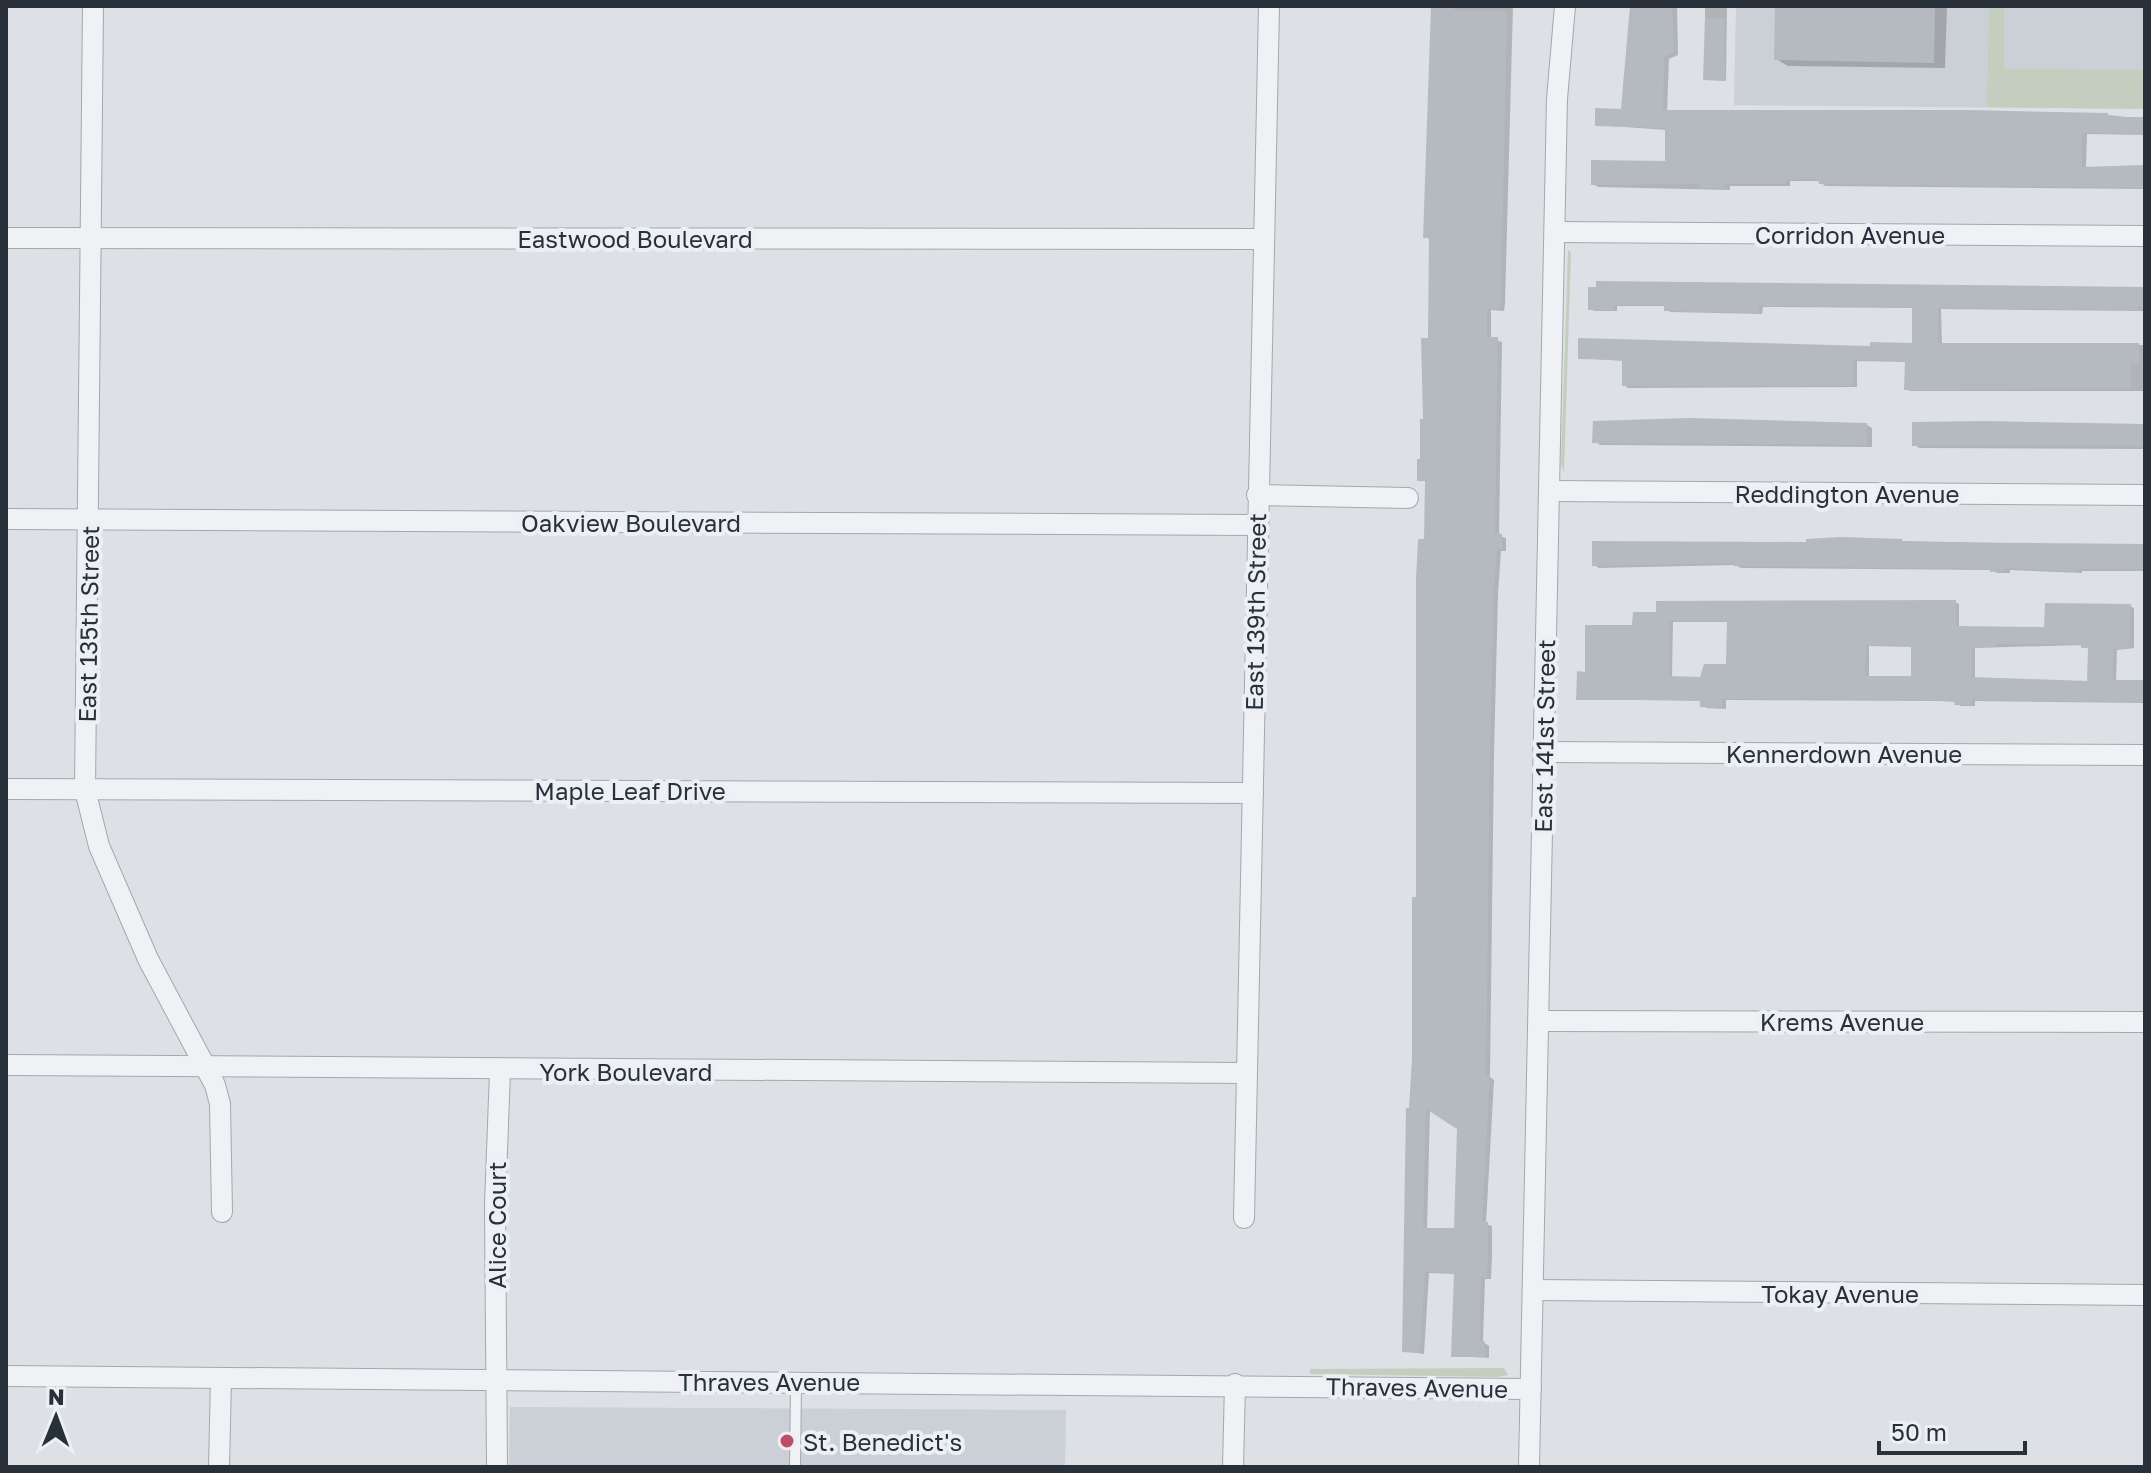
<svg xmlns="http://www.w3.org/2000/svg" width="2151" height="1473" font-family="'Golos Text',sans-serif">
  <rect width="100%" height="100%" fill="#dde1e5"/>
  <g fill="#cbd0d6">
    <polygon points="1736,6 2145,6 2145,109 1734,105"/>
    <polygon points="510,1407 1066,1410 1065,1467 509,1467"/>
  </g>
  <g fill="#c4cebf">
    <polygon points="1989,6 2004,6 2004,69 2145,70 2145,109 1987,107"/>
    <polygon points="1568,250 1571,252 1564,473 1561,464"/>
    <polygon points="1504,1368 1508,1375 1497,1377 1310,1374 1310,1369"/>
  </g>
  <g fill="#0003" fill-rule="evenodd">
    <path d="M 1433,6 L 1513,6 L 1505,303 L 1504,311 L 1491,310 L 1491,339 L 1502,342 L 1499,536 L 1506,538 L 1506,551 L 1501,551 L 1498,594 L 1494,754 L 1490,1077 L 1494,1080 L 1486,1224 L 1492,1226 L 1492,1256 L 1491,1279 L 1485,1279 L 1483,1342 L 1489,1346 L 1489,1358 L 1454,1356 L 1456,1274 L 1429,1273 L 1424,1354 L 1404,1351 L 1418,899 L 1427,482 L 1419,479 L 1430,340 L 1431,240 L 1425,237 ZM 1430,1109 L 1459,1128 L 1456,1230 L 1427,1230 Z"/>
    <polygon points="1633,6 1677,6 1678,55 1669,59 1667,112 1752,110 1758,113 2107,115 2145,119 2145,135 2087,134 2086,169 2145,168 2145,189 1825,186 1820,181 1790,181 1790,186 1730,186 1730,190 1598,187 1593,184 1667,163 1667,130 1597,125 1623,111 1624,72 1628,72"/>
    <polygon points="1705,6 1727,6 1726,81 1705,79"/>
    <polygon points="1777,6 1947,6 1945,68 1788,66 1776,59"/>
    <polygon points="1590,289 2145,289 2145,311 1941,309 1942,345 2145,345 2145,391 1910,391 1906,389 1907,362 1857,361 1857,387 1628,388 1624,385 1624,361 1580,358 1914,345 1914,308 1763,307 1762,314 1670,312 1666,306 1617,306 1617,311 1594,311 1590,308"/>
    <polygon points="1867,425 1872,428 1872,447 1600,445 1594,441"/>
    <polygon points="2145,425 2145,449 1919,448 1914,444"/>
    <polygon points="1901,541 2145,546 2145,571 2082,571 2082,573 2010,570 2010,573 1997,573 1992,570 1741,568 1735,565 1599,568 1594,565 1808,544"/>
    <path d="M 1955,602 L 1959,604 L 1959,628 L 2046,628 L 2130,606 L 2134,608 L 2134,648 L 2117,650 L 2116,682 L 2145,683 L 2145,703 L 1975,701 L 1975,706 L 1960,706 L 1957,702 L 1938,701 L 1726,700 L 1726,709 L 1706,708 L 1702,701 L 1578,699 L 1587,674 L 1634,628 L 1635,614 ZM 1673,622 L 1729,622 L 1728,666 L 1701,679 L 1672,678 ZM 2083,645 L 2089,649 L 2089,683 L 1975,679 L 1975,648 ZM 1869,646 L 1913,647 L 1913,678 L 1869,678 Z"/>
  </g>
  <g fill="#b5bac1" fill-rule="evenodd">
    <path d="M 1431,6 L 1454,6 L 1454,10 L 1507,11 L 1501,300 L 1500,309 L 1487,309 L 1487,337 L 1498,337 L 1495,533 L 1502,534 L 1502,549 L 1497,549 L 1494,590 L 1490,750 L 1486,1075 L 1490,1075 L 1482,1221 L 1488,1222 L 1488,1252 L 1487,1278 L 1481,1277 L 1480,1341 L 1485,1341 L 1485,1357 L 1451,1357 L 1454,1273 L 1425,1272 L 1420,1353 L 1402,1352 L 1406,1108 L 1409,1108 L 1412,1059 L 1412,897 L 1416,897 L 1416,579 L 1418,539 L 1424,539 L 1425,481 L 1417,481 L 1417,459 L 1420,459 L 1420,419 L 1423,419 L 1421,338 L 1428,338 L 1429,238 L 1423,238 ZM 1426,1109 L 1457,1129 L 1454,1228 L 1423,1228 Z"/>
    <polygon points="1630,6 1672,6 1674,52 1664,57 1663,110 1967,110 2108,113 2108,117 2145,117 2145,134 2082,133 2082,167 2145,165 2145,188 1819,184 1818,179 1786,180 1786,184 1725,184 1725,188 1700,188 1700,184 1591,185 1591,160 1665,161 1665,128 1595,126 1595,108 1621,109"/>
    <polygon points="1775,6 1935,6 1934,63 1774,60"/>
    <polygon points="1705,18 1724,18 1725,81 1703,80"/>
    <polygon points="1596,281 2145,287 2145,307 2137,306 2137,310 1938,308 1938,343 2139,343 2139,363 2131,363 2131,389 1904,390 1905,361 1854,360 1854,386 1622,386 1622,360 1578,359 1578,338 1870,346 1870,342 1912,343 1912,307 1759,306 1759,313 1664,311 1664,305 1614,305 1614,310 1588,310 1588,287 1596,287"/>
    <polygon points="1689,418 1867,423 1867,445 1592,443 1593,421"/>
    <polygon points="1984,421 2145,424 2145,446 1912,446 1912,422"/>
    <polygon points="1841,537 1902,539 1902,542 2145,544 2145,569 2077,569 2077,572 2005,568 2005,571 1990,572 1990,569 1734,566 1734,563 1592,566 1592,541 1806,542 1806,539"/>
    <path d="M 1956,600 L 1956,626 L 2044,627 L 2045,603 L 2131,604 L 2129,649 L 2113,649 L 2113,680 L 2145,680 L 2145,702 L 1971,700 L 1971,705 L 1954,705 L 1955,701 L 1932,700 L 1722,699 L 1722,708 L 1700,707 L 1700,700 L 1576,700 L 1577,671 L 1585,672 L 1585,625 L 1632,625 L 1633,612 L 1656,612 L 1656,601 ZM 1669,621 L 1727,621 L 1726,664 L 1704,664 L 1700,677 L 1669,676 ZM 1996,644 L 2081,644 L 2081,648 L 2088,648 L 2087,681 L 1972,677 L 1972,647 L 1996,647 ZM 1866,645 L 1911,646 L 1911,676 L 1865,676 Z"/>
  </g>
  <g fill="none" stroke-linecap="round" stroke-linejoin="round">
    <g stroke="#a3a8ae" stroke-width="12">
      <polyline id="lane" points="795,1467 796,1381"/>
    </g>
    <g stroke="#a3a8ae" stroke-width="22">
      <g id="street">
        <polyline points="93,6 85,790 99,846 148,959 215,1085 220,1104 222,1212"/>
        <polyline points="1555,232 2145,236"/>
        <polyline points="6,238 1264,239"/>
        <polyline points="1549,491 2145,495"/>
        <polyline points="1257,495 1408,498"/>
        <polyline points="6,519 1256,525"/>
        <polyline points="1543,752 2145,755"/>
        <polyline points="6,789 1253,793"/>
        <polyline points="1539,1021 2145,1022"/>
        <polyline points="6,1065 1247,1073"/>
        <polyline points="1244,1218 1269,6"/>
        <polyline points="1534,1290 2145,1295"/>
        <polyline points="6,1376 1531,1389"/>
        <polyline points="219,1467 221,1378"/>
        <polyline points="497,1467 495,1205 500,1071"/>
        <polyline points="1233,1467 1235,1384"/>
        <polyline points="1529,1467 1557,99 1565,6"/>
      </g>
    </g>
    <use href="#lane" stroke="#eff1f4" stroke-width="10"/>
    <use href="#street" stroke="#eff1f4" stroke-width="20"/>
  </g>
  <circle fill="#be4e65" stroke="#eceff3" stroke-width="3" cx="787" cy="1441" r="8"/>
  <g text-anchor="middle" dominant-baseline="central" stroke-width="8" stroke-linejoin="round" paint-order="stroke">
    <g font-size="24" fill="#28303a" stroke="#eceff3">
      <text x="1850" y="234">Corridon Avenue</text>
      <text x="635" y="238">Eastwood Boulevard</text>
      <text x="1847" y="493">Reddington Avenue</text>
      <text x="631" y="522">Oakview Boulevard</text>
      <text transform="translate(1255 612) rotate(-89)">East 139th Street</text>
      <text transform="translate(88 624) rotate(-89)">East 135th Street</text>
      <text transform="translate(1544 736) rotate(-89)">East 141st Street</text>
      <text x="1844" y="753">Kennerdown Avenue</text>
      <text x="630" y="790">Maple Leaf Drive</text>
      <text x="1842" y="1021">Krems Avenue</text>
      <text x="626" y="1071">York Boulevard</text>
      <text transform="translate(496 1225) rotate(-90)">Alice Court</text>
      <text x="1840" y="1293">Tokay Avenue</text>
      <text x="769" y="1381">Thraves Avenue</text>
      <text transform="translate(1417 1387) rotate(1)">Thraves Avenue</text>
    </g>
    <g font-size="24" fill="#28303a" stroke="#eceff3" text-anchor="start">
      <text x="803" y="1441">St. Benedict's</text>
    </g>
  </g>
  <rect width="2151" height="1473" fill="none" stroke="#28303a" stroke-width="16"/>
  <g transform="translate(56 1417) rotate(1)" stroke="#eceff3" stroke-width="6" paint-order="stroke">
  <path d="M0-6L14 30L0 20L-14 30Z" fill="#28303a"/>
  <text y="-12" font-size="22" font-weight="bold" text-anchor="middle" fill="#28303a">N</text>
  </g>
  <path d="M1879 1441v12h146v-12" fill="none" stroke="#28303a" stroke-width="4"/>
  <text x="1891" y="1441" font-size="24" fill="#28303a" stroke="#eceff3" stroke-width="6" paint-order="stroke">50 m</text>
</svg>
